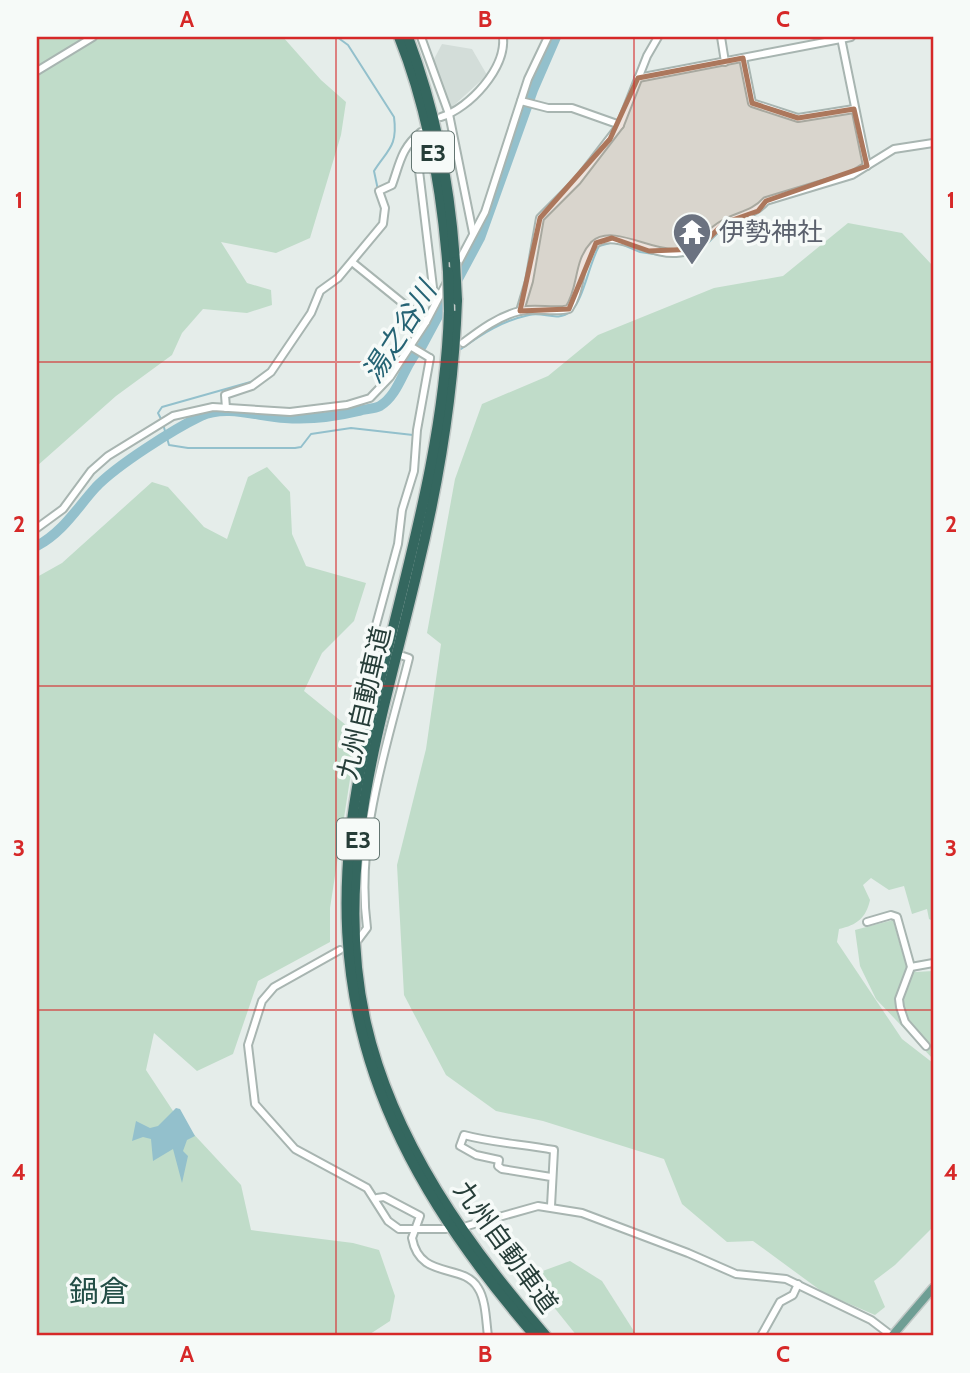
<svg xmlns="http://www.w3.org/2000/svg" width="970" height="1373" font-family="Cabin,'Noto Sans JP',sans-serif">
  <rect width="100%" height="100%" fill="#e5edea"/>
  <polygon fill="#d3ddd9" points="442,44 472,49 487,75 451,108 433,61"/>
  <g fill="#c0dcc9">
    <polygon points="37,37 283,37 321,80 346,102 341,135 310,238 276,253 221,242 247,283 271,290 272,305 247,313 203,309 182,333 172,355 116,396 37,466"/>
    <path d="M 848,223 L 902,233 L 933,266 L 933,921 L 929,919 L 927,909 L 912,914 L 904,886 L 889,890 L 871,878 L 863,885 L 870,900 C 866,918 857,925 839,929 L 837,942 L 902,1039 L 933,1063 L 933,1227 L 895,1265 L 874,1281 L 885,1307 L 875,1315 L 824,1293 L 753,1241 L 727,1242 L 682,1204 L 664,1159 L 543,1121 L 496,1111 L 446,1075 L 404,995 L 397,865 L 426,749 L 441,644 L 427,633 L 455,479 L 482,404 L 548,376 L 598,335 L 714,288 L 783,276 Z"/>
    <polygon points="267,467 290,492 292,534 306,566 366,583 354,621 322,653 304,691 357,734 330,908 330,942 258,981 233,1054 197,1071 154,1033 146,1070 175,1114 241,1185 251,1230 353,1243 379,1250 395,1296 390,1321 367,1336 37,1336 37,577 62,563 152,482 168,487 204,527 227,539 248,477"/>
    <polygon points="893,920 905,962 916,972 933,971 933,1059 876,999 860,966 855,930"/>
    <polygon points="570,1261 602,1281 637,1336 577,1336 529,1276"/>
  </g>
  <polygon fill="#93c0cc" points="176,1108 180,1109 195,1136 187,1140 183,1151 188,1156 182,1183 173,1149 153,1161 151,1139 143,1137 132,1141 136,1121 150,1128 158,1126"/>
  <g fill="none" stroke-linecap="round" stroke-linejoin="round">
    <g stroke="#93c0cc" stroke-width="2">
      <path d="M 337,37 L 348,45 L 394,117 C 398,147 387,150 374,171 L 378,190"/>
      <polyline points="791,197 806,192"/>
      <polyline points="619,243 640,252 667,256"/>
      <path d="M 690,253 C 706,250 712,236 725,227 C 740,216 756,217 769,203"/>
      <path d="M 461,349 C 483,333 502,321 529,315 C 544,311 557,323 571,311 C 583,301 589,264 599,246 L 614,242"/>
      <polyline points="161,419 158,413 162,407 254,381"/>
      <polyline points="163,424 169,445 188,448 295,448 301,447 311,434 351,428 413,435"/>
    </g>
    <path stroke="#93c0cc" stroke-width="10" d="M 37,546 C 64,531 76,509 96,487 C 117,465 174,429 201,416 C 226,404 260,417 285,418 C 311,420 334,417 359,411 C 365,409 374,409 380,406 C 401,393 404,362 422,346 L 480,238 L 533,90 L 556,37"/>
    <g stroke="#a8b5b1" stroke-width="10">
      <g id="minor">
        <polyline points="421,37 449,114 473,233"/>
        <polyline points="721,37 725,62"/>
        <polyline points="841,38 867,166"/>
        <polyline points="743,58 752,103 798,118 854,109"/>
        <polyline points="37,71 93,37"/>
        <polyline points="638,78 851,37"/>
        <polyline points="521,101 548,108 572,108 620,125"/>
        <path d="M 441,117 C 470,108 506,68 503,37"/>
        <polyline points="415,137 435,304"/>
        <polyline points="352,262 426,322"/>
        <polyline points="457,265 485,212 528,79 548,37"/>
        <polyline points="520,311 529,281 540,218 577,181 620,125 647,56 658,37"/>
        <path d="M 463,343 C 480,330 499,316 520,311 C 537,307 553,313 569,309 C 583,288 577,263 594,245 C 612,228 650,255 676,253 C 704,251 703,235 724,224 C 739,215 754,215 766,201 L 852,175 L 894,149 L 933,143"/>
        <polyline points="410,346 430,358"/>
        <path d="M 226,408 L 225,395 L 252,386 L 271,372 L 311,313 L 320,291 L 338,278 L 383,224 L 385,208 L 379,191 L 392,185 C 400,163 401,148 421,132"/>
        <polyline points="37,528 63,509 91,471 108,456 173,416 213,407 290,412 347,405 370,398 390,377 426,322 448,280"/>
        <polyline points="383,651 373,636 398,544 402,510 414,471 417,430 430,358"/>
        <polyline points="867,922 891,915 897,917 911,967"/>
        <path d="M 358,940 L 367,928 C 355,837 387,746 409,658 L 403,656"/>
        <polyline points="340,950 274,987 262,1001 248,1045 255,1104 295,1149 367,1188 388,1221 399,1229 446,1229"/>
        <polyline points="926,1046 905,1022 900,1007 899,999 911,967 933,963"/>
        <path d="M 377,1198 L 384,1197 L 420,1216 L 412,1238 C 420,1281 463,1262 478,1288 C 486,1300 486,1322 488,1336"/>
        <path d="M 551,1206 L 554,1150 C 523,1144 493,1143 464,1135 L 460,1146 L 476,1155 L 499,1160 L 498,1166 L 502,1169 L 551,1177"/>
        <polyline points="467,1226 538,1206 582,1213 688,1253 736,1274 786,1279 871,1320 892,1336"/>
        <polyline points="761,1336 780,1302 793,1295 798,1284"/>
      </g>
    </g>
    <g stroke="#c2c9c7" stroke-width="11">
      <polyline id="major" points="892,1336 933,1288"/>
    </g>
    <g stroke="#c2c9c7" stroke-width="13">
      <g id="highway">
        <path d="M 399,37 C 429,112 442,191 448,272"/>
        <path d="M 408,37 C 435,109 450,185 455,262"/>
        <path d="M 457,300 C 454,392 439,482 417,572 C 382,721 331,869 366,1023 C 393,1141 468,1246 546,1336"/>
        <path d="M 449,311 C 444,470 390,617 360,771 C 315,1003 385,1162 535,1336"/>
      </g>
    </g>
    <use href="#minor" stroke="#fff" stroke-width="6"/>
    <use href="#major" stroke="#6e9e94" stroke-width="8"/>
    <use href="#highway" stroke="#34675f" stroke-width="10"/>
    <g stroke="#c2c9c7" stroke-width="13" stroke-linecap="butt">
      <g id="highway-bridge">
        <polyline points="455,262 457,300"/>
        <polyline points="448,272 449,311"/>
      </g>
    </g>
    <use href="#highway-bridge" stroke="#34675f" stroke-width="10"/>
  </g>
  <path fill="#ac775c" fill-opacity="0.2" stroke="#ac775c" stroke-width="5" stroke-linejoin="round" d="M 743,58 L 752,103 L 798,118 L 854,109 L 867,166 L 766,201 L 758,211 L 724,223 L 698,249 L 649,251 L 612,238 L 596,243 L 569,309 L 520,311 L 540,218 L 610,139 L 638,78 Z"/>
  <path fill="none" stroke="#d62828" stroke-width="2" stroke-opacity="0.55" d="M 336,37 L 336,1336M 634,37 L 634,1336M 37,362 L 933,362M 37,686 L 933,686M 37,1010 L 933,1010"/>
  <defs>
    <g id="temple-pin" transform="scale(2.0125)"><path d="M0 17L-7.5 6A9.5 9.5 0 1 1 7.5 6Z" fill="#6b7280" stroke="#f6faf8"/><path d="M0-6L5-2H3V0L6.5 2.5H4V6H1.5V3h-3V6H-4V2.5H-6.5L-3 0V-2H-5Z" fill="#fff"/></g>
  </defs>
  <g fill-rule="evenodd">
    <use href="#temple-pin" x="692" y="232"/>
  </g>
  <g text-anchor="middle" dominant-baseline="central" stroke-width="7" stroke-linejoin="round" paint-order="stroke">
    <g fill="#f6faf8" stroke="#647672" stroke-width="2">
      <rect x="412" y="131.5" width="42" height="41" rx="5"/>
      <rect x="337" y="818.5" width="42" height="41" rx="5"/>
    </g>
    <g font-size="24" font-weight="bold" fill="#263d38">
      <text x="433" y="152">E3</text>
      <text x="358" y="839">E3</text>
    </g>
    <g font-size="26" fill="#5b616d" stroke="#f6faf8" text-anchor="start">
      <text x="719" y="232">伊勢神社</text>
    </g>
    <g font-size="26" fill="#263d38" stroke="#f6faf8">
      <text transform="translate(364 703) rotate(-77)">九州自動車道</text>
      <text transform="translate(506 1247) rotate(54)">九州自動車道</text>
    </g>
    <g font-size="28" font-style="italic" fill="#256374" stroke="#f6faf8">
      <text transform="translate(399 332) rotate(-58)">湯之谷川</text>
    </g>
    <g font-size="30" fill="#234e46" stroke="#f6faf8">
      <text x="99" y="1291">鍋倉</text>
    </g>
  </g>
  <rect width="970" height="1373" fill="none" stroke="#f6faf8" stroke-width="77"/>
  <rect x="38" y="38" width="894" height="1296" fill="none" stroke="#d62828" stroke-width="2.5"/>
  <g font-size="23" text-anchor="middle" font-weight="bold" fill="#d62828">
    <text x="187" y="27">A</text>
    <text x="485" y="27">B</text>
    <text x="783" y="27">C</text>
    <text x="19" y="208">1</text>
    <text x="951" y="208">1</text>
    <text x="19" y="532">2</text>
    <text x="951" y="532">2</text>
    <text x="19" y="856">3</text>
    <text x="951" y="856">3</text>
    <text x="19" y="1180">4</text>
    <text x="951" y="1180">4</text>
    <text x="187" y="1362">A</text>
    <text x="485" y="1362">B</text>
    <text x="783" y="1362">C</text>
  </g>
</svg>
